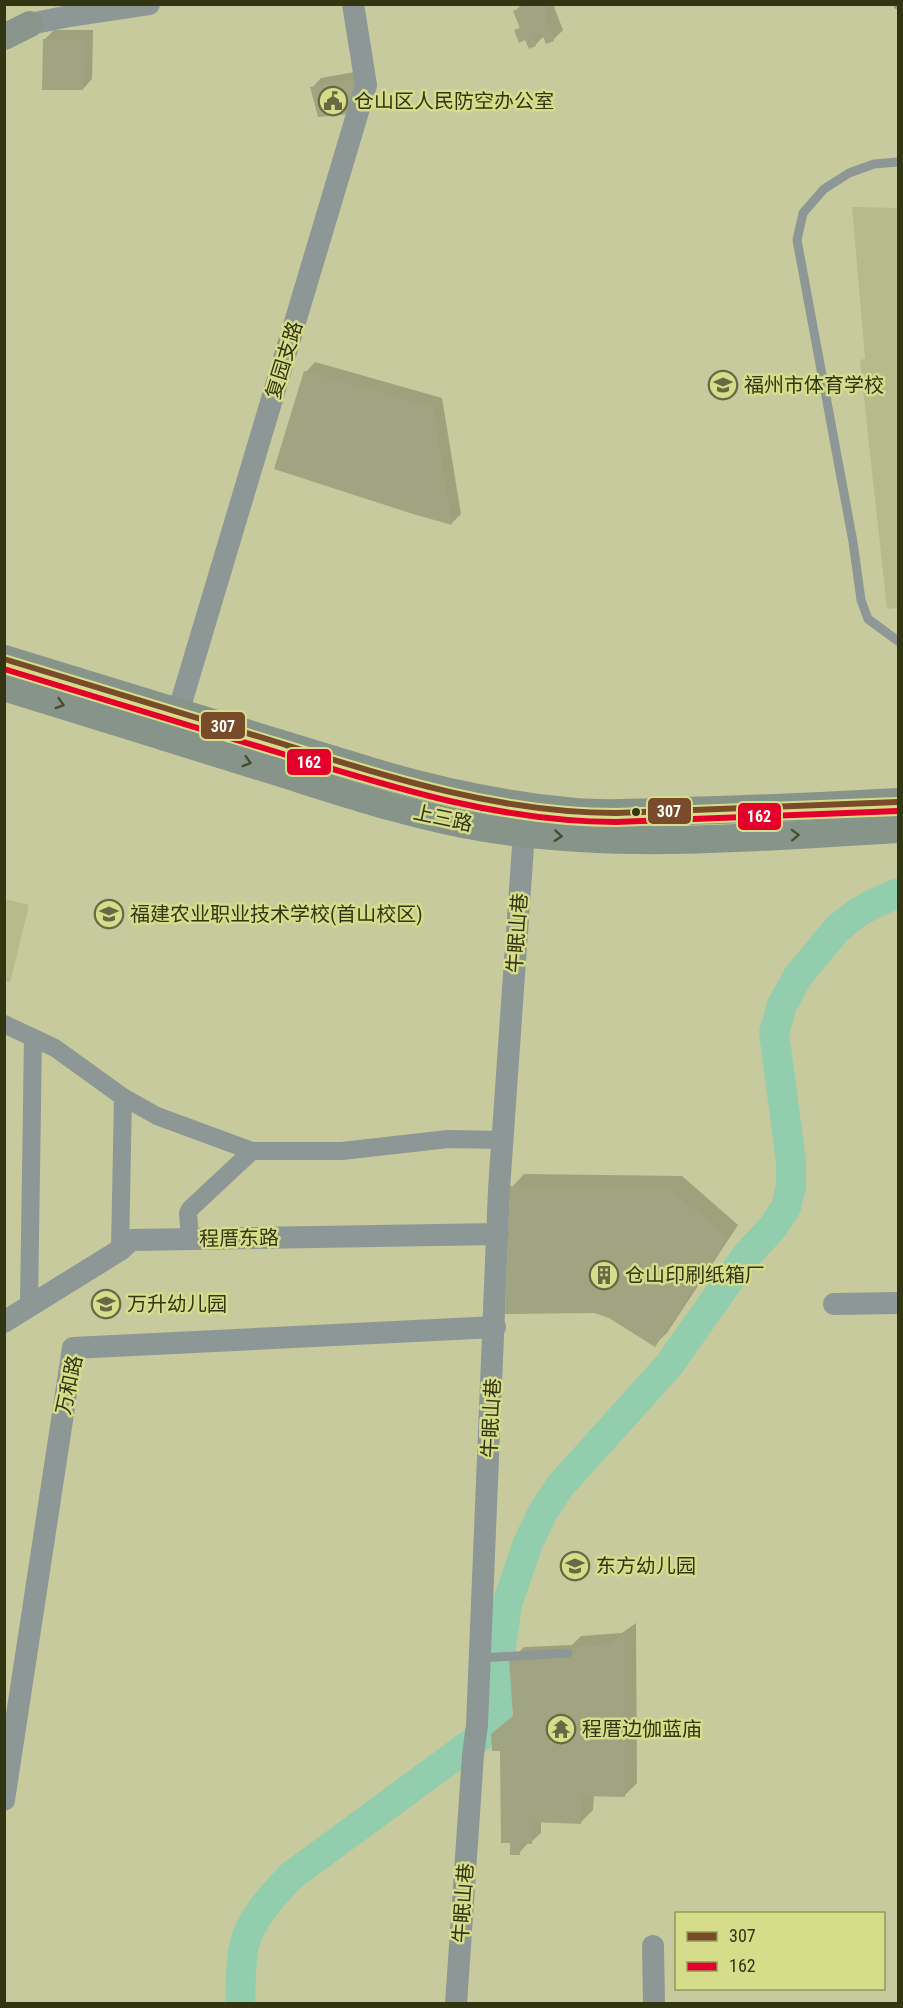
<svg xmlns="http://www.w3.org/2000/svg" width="903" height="2008" font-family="'Roboto Condensed','Noto Sans SC',sans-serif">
  <rect width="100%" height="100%" fill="#c7ca9d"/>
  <g fill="#b7bb8c">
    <polygon points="852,207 898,208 898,608 887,609 860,361 865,358"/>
    <polygon points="5,899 29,905 10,983 5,981"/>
  </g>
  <g fill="#0003">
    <polygon points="522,4 556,4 554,7 563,30 553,40 544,36 536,44 530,47 526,38 516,31 521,26 515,11"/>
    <polygon points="54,30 93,30 92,79 83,89 45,39"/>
    <polygon points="366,70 358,103 312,88 321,78"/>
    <polygon points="315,362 442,398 461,514 452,523 414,513 306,372"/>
    <polygon points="524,1174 682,1176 738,1225 667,1333 654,1345 512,1187"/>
    <polygon points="636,1623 637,1783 624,1796 594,1795 593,1810 581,1822 541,1821 541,1833 531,1842 529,1842 519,1853 501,1749 493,1734 514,1714 511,1660 524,1647 572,1645 581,1636 622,1633"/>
  </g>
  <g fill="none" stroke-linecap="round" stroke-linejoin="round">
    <path stroke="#92ceae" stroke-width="30" d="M 240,2004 C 241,1985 240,1965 244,1946 C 250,1919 273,1895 291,1876 L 487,1732 L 497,1717 L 501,1647 L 507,1604 L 528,1543 L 543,1512 L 560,1486 L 669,1365 L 747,1255 L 773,1227 L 786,1207 L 791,1186 L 791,1161 L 774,1033 L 782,1005 L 798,976 L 837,929 L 857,913 L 873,904 L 898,893"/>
  </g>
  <g fill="#a1a480">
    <polygon points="523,4 544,4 548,15 545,17 554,41 546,44 542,34 533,37 536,46 529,49 525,40 519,43 514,30 520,28 513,11 524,6"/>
    <polygon points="43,39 84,39 83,90 42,90"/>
    <polygon points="357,79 349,114 318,117 310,87"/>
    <polygon points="304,371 433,407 452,525 413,514 274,469"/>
    <polygon points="510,1186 669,1188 727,1238 655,1347 609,1318 594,1313 505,1314"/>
    <polygon points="624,1634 625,1797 582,1796 581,1824 532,1822 532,1844 520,1843 520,1855 510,1855 510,1843 501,1843 500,1751 492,1751 491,1734 513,1716 509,1659 568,1657 567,1648 608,1645"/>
  </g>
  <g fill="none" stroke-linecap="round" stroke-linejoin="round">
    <g stroke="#8c9796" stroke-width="9">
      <polyline points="898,4 898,5"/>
      <polyline points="898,162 874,164 849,173 824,189 803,213 797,240 853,542 861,600 868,619 898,641"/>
      <polyline points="480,1658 568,1653"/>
    </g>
    <g stroke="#8c9796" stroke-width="18">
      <polyline points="4,1024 55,1048 123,1097 157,1116 252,1151 342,1151 448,1139 502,1140"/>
      <polyline points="190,1239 188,1213 190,1209 252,1151"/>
      <polyline points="120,1250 123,1097"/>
      <polyline points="29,1305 33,1038"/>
    </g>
    <g stroke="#8c9796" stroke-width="22">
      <polyline points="30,24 69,16 149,4"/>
      <polyline points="178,713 366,85 353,4"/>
      <polyline points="834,1304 898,1303"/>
      <polyline points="4,1322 120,1250 131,1240 498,1234"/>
      <polyline points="4,1800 73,1348 495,1327"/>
      <polyline points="653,1946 654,2004"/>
      <polyline points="456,2004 473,1755 477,1725 499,1189 524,832"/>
    </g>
    <polyline stroke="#89948d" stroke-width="26" points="4,37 30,24"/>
    <g stroke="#879489" stroke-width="28">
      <path d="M 4,659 L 383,775 C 446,793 510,806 575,812 C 611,815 648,812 685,811 C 756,809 827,806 898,802"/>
      <path d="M 4,687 C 92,714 180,742 268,769 C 339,791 411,816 485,828 C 622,850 761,837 898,829"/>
    </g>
    <g stroke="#d6dd8a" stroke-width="10">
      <path id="bus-1" d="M 4,659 C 97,688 190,716 283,744 C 391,778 501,813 616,813 L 898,802"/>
    </g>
    <g stroke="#d6dd8a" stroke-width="10">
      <path id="bus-2" d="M 4,669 C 97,697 190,725 283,754 C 391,787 501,822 616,822 L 898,811"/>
    </g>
    <use href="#bus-1" stroke="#7a4b2a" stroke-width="6"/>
    <use href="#bus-2" stroke="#e4002b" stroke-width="6"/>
  </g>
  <defs><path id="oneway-chevron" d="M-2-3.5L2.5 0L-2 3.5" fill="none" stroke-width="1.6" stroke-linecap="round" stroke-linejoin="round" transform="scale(1.5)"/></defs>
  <g stroke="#474d30">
    <use href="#oneway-chevron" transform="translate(60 704) rotate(17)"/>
    <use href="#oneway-chevron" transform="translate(247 762) rotate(17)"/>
    <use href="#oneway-chevron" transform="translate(795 835) rotate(-2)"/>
    <use href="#oneway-chevron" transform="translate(558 836) rotate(5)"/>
  </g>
  <defs>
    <g id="civic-ring" transform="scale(1.5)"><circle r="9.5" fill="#d6dd8a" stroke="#666943" stroke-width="1.5"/><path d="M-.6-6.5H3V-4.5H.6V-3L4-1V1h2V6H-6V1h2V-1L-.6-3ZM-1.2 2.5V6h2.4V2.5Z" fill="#666943"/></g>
    <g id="school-ring" transform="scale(1.5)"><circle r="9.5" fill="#d6dd8a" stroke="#666943" stroke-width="1.5"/><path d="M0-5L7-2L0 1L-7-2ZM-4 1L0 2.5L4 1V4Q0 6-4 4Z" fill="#666943"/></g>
    <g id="building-ring" transform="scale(1.5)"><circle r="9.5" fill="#d6dd8a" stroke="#666943" stroke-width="1.5"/><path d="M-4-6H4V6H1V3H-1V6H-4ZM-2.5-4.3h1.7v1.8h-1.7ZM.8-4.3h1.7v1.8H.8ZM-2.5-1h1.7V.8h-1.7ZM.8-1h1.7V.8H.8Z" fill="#666943"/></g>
    <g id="temple-ring" transform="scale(1.5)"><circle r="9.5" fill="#d6dd8a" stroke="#666943" stroke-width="1.5"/><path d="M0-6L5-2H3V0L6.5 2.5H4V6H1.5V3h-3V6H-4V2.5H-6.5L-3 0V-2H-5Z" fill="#666943"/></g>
  </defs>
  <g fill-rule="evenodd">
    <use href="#civic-ring" x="333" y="101"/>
    <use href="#school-ring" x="723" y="385"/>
    <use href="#school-ring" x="109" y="914"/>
    <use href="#building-ring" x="604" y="1275"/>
    <use href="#school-ring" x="106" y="1304"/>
    <use href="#school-ring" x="575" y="1566"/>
    <use href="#temple-ring" x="561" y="1729"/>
  </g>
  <circle fill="#323512" stroke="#d6dd8a" stroke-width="2" cx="636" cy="812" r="5"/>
  <g text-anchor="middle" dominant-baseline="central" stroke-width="5" stroke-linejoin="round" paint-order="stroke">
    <g font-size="20" fill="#323512" stroke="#d6dd8a" text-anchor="start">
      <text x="354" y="101">仓山区人民防空办公室</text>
      <text x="744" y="385">福州市体育学校</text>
      <text x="130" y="914">福建农业职业技术学校(首山校区)</text>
      <text x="625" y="1275">仓山印刷纸箱厂</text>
      <text x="127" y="1304">万升幼儿园</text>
      <text x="596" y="1566">东方幼儿园</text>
      <text x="582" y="1729">程厝边伽蓝庙</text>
    </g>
    <g font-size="20" fill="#323512" stroke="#d6dd8a">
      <text transform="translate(284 360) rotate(-73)">复园支路</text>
      <text transform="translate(443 818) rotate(12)">上三路</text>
      <text transform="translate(517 933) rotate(-86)">牛眠山巷</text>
      <text transform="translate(239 1238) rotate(-1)">程厝东路</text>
      <text transform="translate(69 1385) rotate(-78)">万和路</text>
      <text transform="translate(491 1418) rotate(-87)">牛眠山巷</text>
      <text transform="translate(463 1903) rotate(-86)">牛眠山巷</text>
    </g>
  </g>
  <g stroke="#d6dd8a" stroke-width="2">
    <rect x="200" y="711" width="46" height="29" rx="6" fill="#7a4b2a"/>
    <rect x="286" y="748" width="46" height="28" rx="6" fill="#e4002b"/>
    <rect x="647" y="797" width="45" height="28" rx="6" fill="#7a4b2a"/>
    <rect x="737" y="802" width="45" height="29" rx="6" fill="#e4002b"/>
  </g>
  <g font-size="16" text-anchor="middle" font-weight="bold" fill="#fff">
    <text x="223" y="732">307</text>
    <text x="309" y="768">162</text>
    <text x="669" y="817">307</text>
    <text x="759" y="822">162</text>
  </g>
  <rect width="903" height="2008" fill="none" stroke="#323512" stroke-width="12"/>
  <rect x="675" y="1912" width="210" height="78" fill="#d6dd8a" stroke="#949a5a" stroke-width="1.5"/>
  <rect x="687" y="1932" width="30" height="9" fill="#7a4b2a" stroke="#949a5a" stroke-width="1.5"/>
  <text x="729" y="1942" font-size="18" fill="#323512">307</text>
  <rect x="687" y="1962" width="30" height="9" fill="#e4002b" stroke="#949a5a" stroke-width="1.5"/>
  <text x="729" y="1972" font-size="18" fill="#323512">162</text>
</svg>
